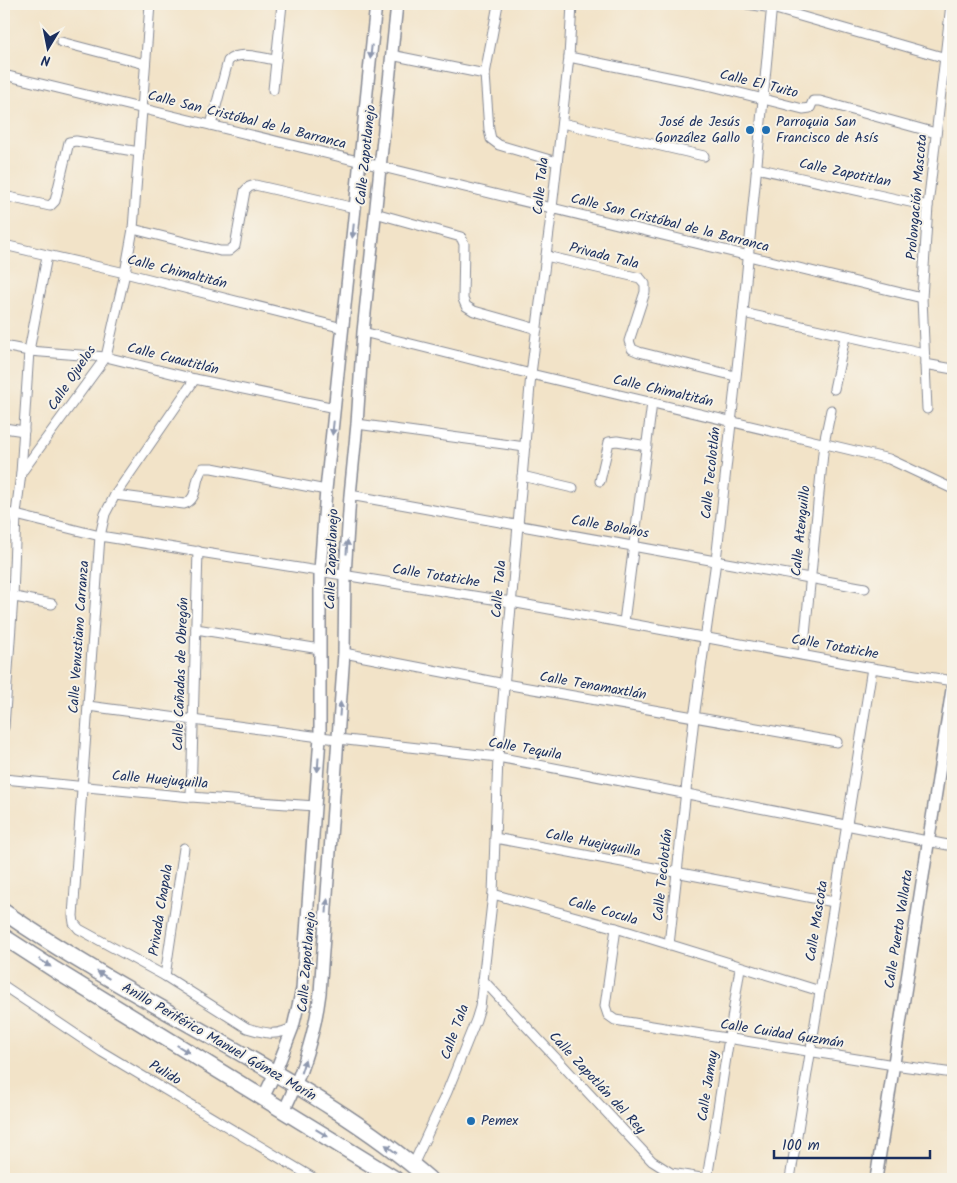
<svg xmlns="http://www.w3.org/2000/svg" width="957" height="1183" font-family="Kalam,sans-serif">
  <rect width="100%" height="100%" fill="#f7f3e8"/>
  <filter id="ink" filterUnits="userSpaceOnUse"><feTurbulence type="fractalNoise" baseFrequency=".02" numOctaves="2"/><feDisplacementMap in="SourceGraphic" scale="10" xChannelSelector="R" yChannelSelector="G"/><feConvolveMatrix kernelMatrix="1 2 1 2 8 2 1 2 1" color-interpolation-filters="sRGB"/></filter>
  <filter id="wash" filterUnits="userSpaceOnUse"><feTurbulence type="fractalNoise" baseFrequency=".0096" numOctaves="4" result="noise"/><feDisplacementMap in="SourceGraphic" scale="20" xChannelSelector="R" yChannelSelector="G"/><feGaussianBlur stdDeviation="1.12" result="paint"/><feColorMatrix in="noise" values="0 0 0 0 0 0 0 0 0 0 0 0 0 0 0 0 0 1.4 0 .05"/><feComposite in="paint" operator="in"/></filter>
  <g filter="url(#wash)">
    <rect width="100%" height="100%" fill="#f2e3c8"/>
  </g>
  <g filter="url(#ink)">
    <g fill="none" stroke-linecap="round" stroke-linejoin="round">
      <g stroke="#868993" stroke-width="11">
        <g id="minor">
          <polyline points="498,4 485,74 489,130 491,139 499,145 557,162"/>
          <polyline points="747,4 772,8 953,60"/>
          <polyline points="61,42 145,64"/>
          <polyline points="391,55 485,74"/>
          <polyline points="569,57 712,86 803,109 810,108 813,101 820,101 936,133"/>
          <polyline points="4,75 922,298"/>
          <polyline points="273,90 282,4"/>
          <polyline points="562,123 704,156"/>
          <path d="M 211,125 L 228,61 C 239,50 261,58 276,60"/>
          <polyline points="756,168 928,206"/>
          <polyline points="4,196 50,206 55,201 69,142 76,141 139,152"/>
          <polyline points="375,213 461,237 464,244 463,299 466,306 474,311 537,329"/>
          <polyline points="133,229 220,251 229,251 235,246 245,191 249,187 255,185 355,208"/>
          <polyline points="4,245 125,273 343,328"/>
          <polyline points="546,256 640,278 645,284 645,292 629,341 632,349 639,352 735,376"/>
          <polyline points="743,313 924,353"/>
          <polyline points="363,332 531,374 889,459 953,489"/>
          <polyline points="4,346 29,351 106,357 195,379 335,408"/>
          <polyline points="925,364 953,369"/>
          <path d="M 195,379 L 115,495 L 105,514 L 100,536 L 73,916 L 74,923 L 79,929 L 165,976 L 247,1028 C 264,1033 277,1037 293,1027"/>
          <polyline points="834,389 845,337"/>
          <polyline points="927,409 922,298 928,206 951,4"/>
          <polyline points="357,424 525,447"/>
          <polyline points="4,428 24,431"/>
          <polyline points="21,473 106,357 125,273 133,229 150,4"/>
          <polyline points="522,476 573,488"/>
          <polyline points="600,481 609,442 617,441 647,446"/>
          <path d="M 115,495 L 184,504 C 200,499 193,479 203,468 L 212,468 L 326,490"/>
          <polyline points="350,495 865,588"/>
          <polyline points="4,512 100,536 511,602 872,668 953,681"/>
          <polyline points="4,595 52,604"/>
          <polyline points="624,622 652,403"/>
          <polyline points="196,629 320,649"/>
          <polyline points="344,653 505,684 837,742"/>
          <polyline points="803,655 824,443 831,410"/>
          <polyline points="88,706 320,737 498,757 953,846"/>
          <polyline points="4,727 13,597 16,514 21,473 29,351 47,256"/>
          <polyline points="4,779 191,797 315,806"/>
          <polyline points="191,797 198,551"/>
          <polyline points="495,838 834,902"/>
          <polyline points="493,894 616,928 820,991"/>
          <polyline points="616,928 605,1006 608,1015 615,1020 894,1065 953,1073"/>
          <polyline points="669,945 694,718 716,561 743,313 772,4"/>
          <polyline points="165,976 184,848"/>
          <polyline points="483,980 652,1161 671,1173 707,1179"/>
          <polyline points="4,986 102,1052 315,1179"/>
          <polyline points="413,1165 447,1092 476,1020 480,1007 493,894 498,757 531,374 552,208 569,57 572,4"/>
          <polyline points="707,1179 740,968"/>
          <polyline points="790,1179 872,668"/>
        </g>
      </g>
      <g stroke="#868993" stroke-width="14">
        <g id="tertiary">
          <polyline points="263,1098 275,1073 293,1027 302,989 320,737 320,571 326,490 376,4"/>
          <path d="M 284,1111 C 302,1073 315,1034 320,993 L 344,653 L 345,575 L 350,495 L 357,424 L 363,332 L 397,4"/>
          <polyline points="876,1179 953,683"/>
        </g>
      </g>
      <g stroke="#868993" stroke-width="18">
        <g id="trunk">
          <path d="M 4,912 C 75,961 152,1003 228,1046 C 298,1086 368,1126 429,1179"/>
          <polyline points="4,937 55,970 395,1179"/>
        </g>
      </g>
      <use href="#minor" stroke="#fff" stroke-width="9"/>
      <use href="#tertiary" stroke="#fff" stroke-width="11"/>
      <use href="#trunk" stroke="#fff" stroke-width="15"/>
    </g>
    <defs><path id="oneway-solid" d="M-6-.8H1V-3.2L6.5 0L1 3.2V.8H-6Z" transform="scale(1.25)"/></defs>
    <g fill="#8d97ae">
      <use href="#oneway-solid" transform="translate(371 52) rotate(96)"/>
      <use href="#oneway-solid" transform="translate(353 231) rotate(96)"/>
      <use href="#oneway-solid" transform="translate(333 428) rotate(96)"/>
      <use href="#oneway-solid" transform="translate(347 547) rotate(-86)"/>
      <use href="#oneway-solid" transform="translate(340 709) rotate(-86)"/>
      <use href="#oneway-solid" transform="translate(318 765) rotate(94)"/>
      <use href="#oneway-solid" transform="translate(327 906) rotate(-86)"/>
      <use href="#oneway-solid" transform="translate(45 963) rotate(33)"/>
      <use href="#oneway-solid" transform="translate(103 975) rotate(-149)"/>
      <use href="#oneway-solid" transform="translate(183 1049) rotate(32)"/>
      <use href="#oneway-solid" transform="translate(303 1066) rotate(-72)"/>
      <use href="#oneway-solid" transform="translate(322 1133) rotate(31)"/>
      <use href="#oneway-solid" transform="translate(391 1149) rotate(-143)"/>
    </g>
  </g>
  <g fill="#1f6fb2" stroke="#f7f3e8" stroke-width="2">
    <circle cx="750" cy="130" r="5"/>
    <circle cx="766" cy="130" r="5"/>
    <circle cx="471" cy="1121" r="5"/>
  </g>
  <g text-anchor="middle" dominant-baseline="central" stroke-width="4" stroke-linejoin="round" paint-order="stroke">
    <g font-size="14" fill="#1b2f5e" stroke="#f7f3e8">
      <text transform="translate(759 84) rotate(14)">Calle El Tuito</text>
      <text transform="translate(247 120) rotate(14)">Calle San Cristóbal de la Barranca</text>
      <text transform="translate(366 155) rotate(-84)">Calle Zapotlanejo</text>
      <text transform="translate(845 173) rotate(12)">Calle Zapotitlan</text>
      <text transform="translate(541 186) rotate(-84)">Calle Tala</text>
      <text transform="translate(917 197) rotate(-85)">Prolongación Mascota</text>
      <text transform="translate(670 223) rotate(14)">Calle San Cristóbal de la Barranca</text>
      <text transform="translate(604 256) rotate(14)">Privada Tala</text>
      <text transform="translate(177 272) rotate(14)">Calle Chimaltitán</text>
      <text transform="translate(173 359) rotate(14)">Calle Cuautitlán</text>
      <text transform="translate(72 378) rotate(-56)">Calle Ojuelos</text>
      <text transform="translate(663 391) rotate(13)">Calle Chimaltitán</text>
      <text transform="translate(711 473) rotate(-84)">Calle Tecolotlán</text>
      <text transform="translate(610 527) rotate(10)">Calle Bolaños</text>
      <text transform="translate(801 531) rotate(-84)">Calle Atenguillo</text>
      <text transform="translate(332 559) rotate(-88)">Calle Zapotlanejo</text>
      <text transform="translate(436 576) rotate(9)">Calle Totatiche</text>
      <text transform="translate(499 589) rotate(-85)">Calle Tala</text>
      <text transform="translate(79 637) rotate(-86)">Calle Venustiano Carranza</text>
      <text transform="translate(835 647) rotate(10)">Calle Totatiche</text>
      <text transform="translate(181 674) rotate(-88)">Calle Cañadas de Obregón</text>
      <text transform="translate(593 686) rotate(10)">Calle Tenamaxtlán</text>
      <text transform="translate(525 749) rotate(10)">Calle Tequila</text>
      <text transform="translate(160 780) rotate(5)">Calle Huejuquilla</text>
      <text transform="translate(593 843) rotate(11)">Calle Huejuquilla</text>
      <text transform="translate(663 875) rotate(-84)">Calle Tecolotlán</text>
      <text transform="translate(161 910) rotate(-81)">Privada Chapala</text>
      <text transform="translate(603 911) rotate(16)">Calle Cocula</text>
      <text transform="translate(817 921) rotate(-81)">Calle Mascota</text>
      <text transform="translate(899 929) rotate(-81)">Calle Puerto Vallarta</text>
      <text transform="translate(307 962) rotate(-85)">Calle Zapotlanejo</text>
      <text transform="translate(455 1032) rotate(-70)">Calle Tala</text>
      <text transform="translate(782 1034) rotate(9)">Calle Cuidad Guzmán</text>
      <text transform="translate(219 1042) rotate(30)">Anillo Periférico Manuel Gómez Morín</text>
      <text transform="translate(165 1073) rotate(31)">Pulido</text>
      <text transform="translate(597 1083) rotate(47)">Calle Zapotlán del Rey</text>
      <text transform="translate(708 1086) rotate(-81)">Calle Jamay</text>
    </g>
    <g font-size="14" fill="#1b2f5e" stroke="#f7f3e8" text-anchor="start">
      <text x="740" y="122" text-anchor="end">José de Jesús<tspan x="740" dy="16">González Gallo</tspan></text>
      <text x="776" y="122">Parroquia San<tspan x="776" dy="16">Francisco de Asís</tspan></text>
      <text x="481" y="1121">Pemex</text>
    </g>
  </g>
  <rect width="957" height="1183" fill="none" stroke="#f7f3e8" stroke-width="20"/>
  <g transform="translate(48 48) rotate(190)" stroke="#f7f3e8" stroke-width="4" paint-order="stroke">
  <path d="M0-4L9 19L0 12L-9 19Z" fill="#1b2f5e"/>
  <text y="-8" font-size="14" font-weight="bold" text-anchor="middle" fill="#1b2f5e">N</text>
  </g>
  <path d="M774 1150v8h156v-8" fill="none" stroke="#1b2f5e" stroke-width="2.5"/>
  <text x="782" y="1150" font-size="15" fill="#1b2f5e" stroke="#f7f3e8" stroke-width="4" paint-order="stroke">100 m</text>
</svg>
